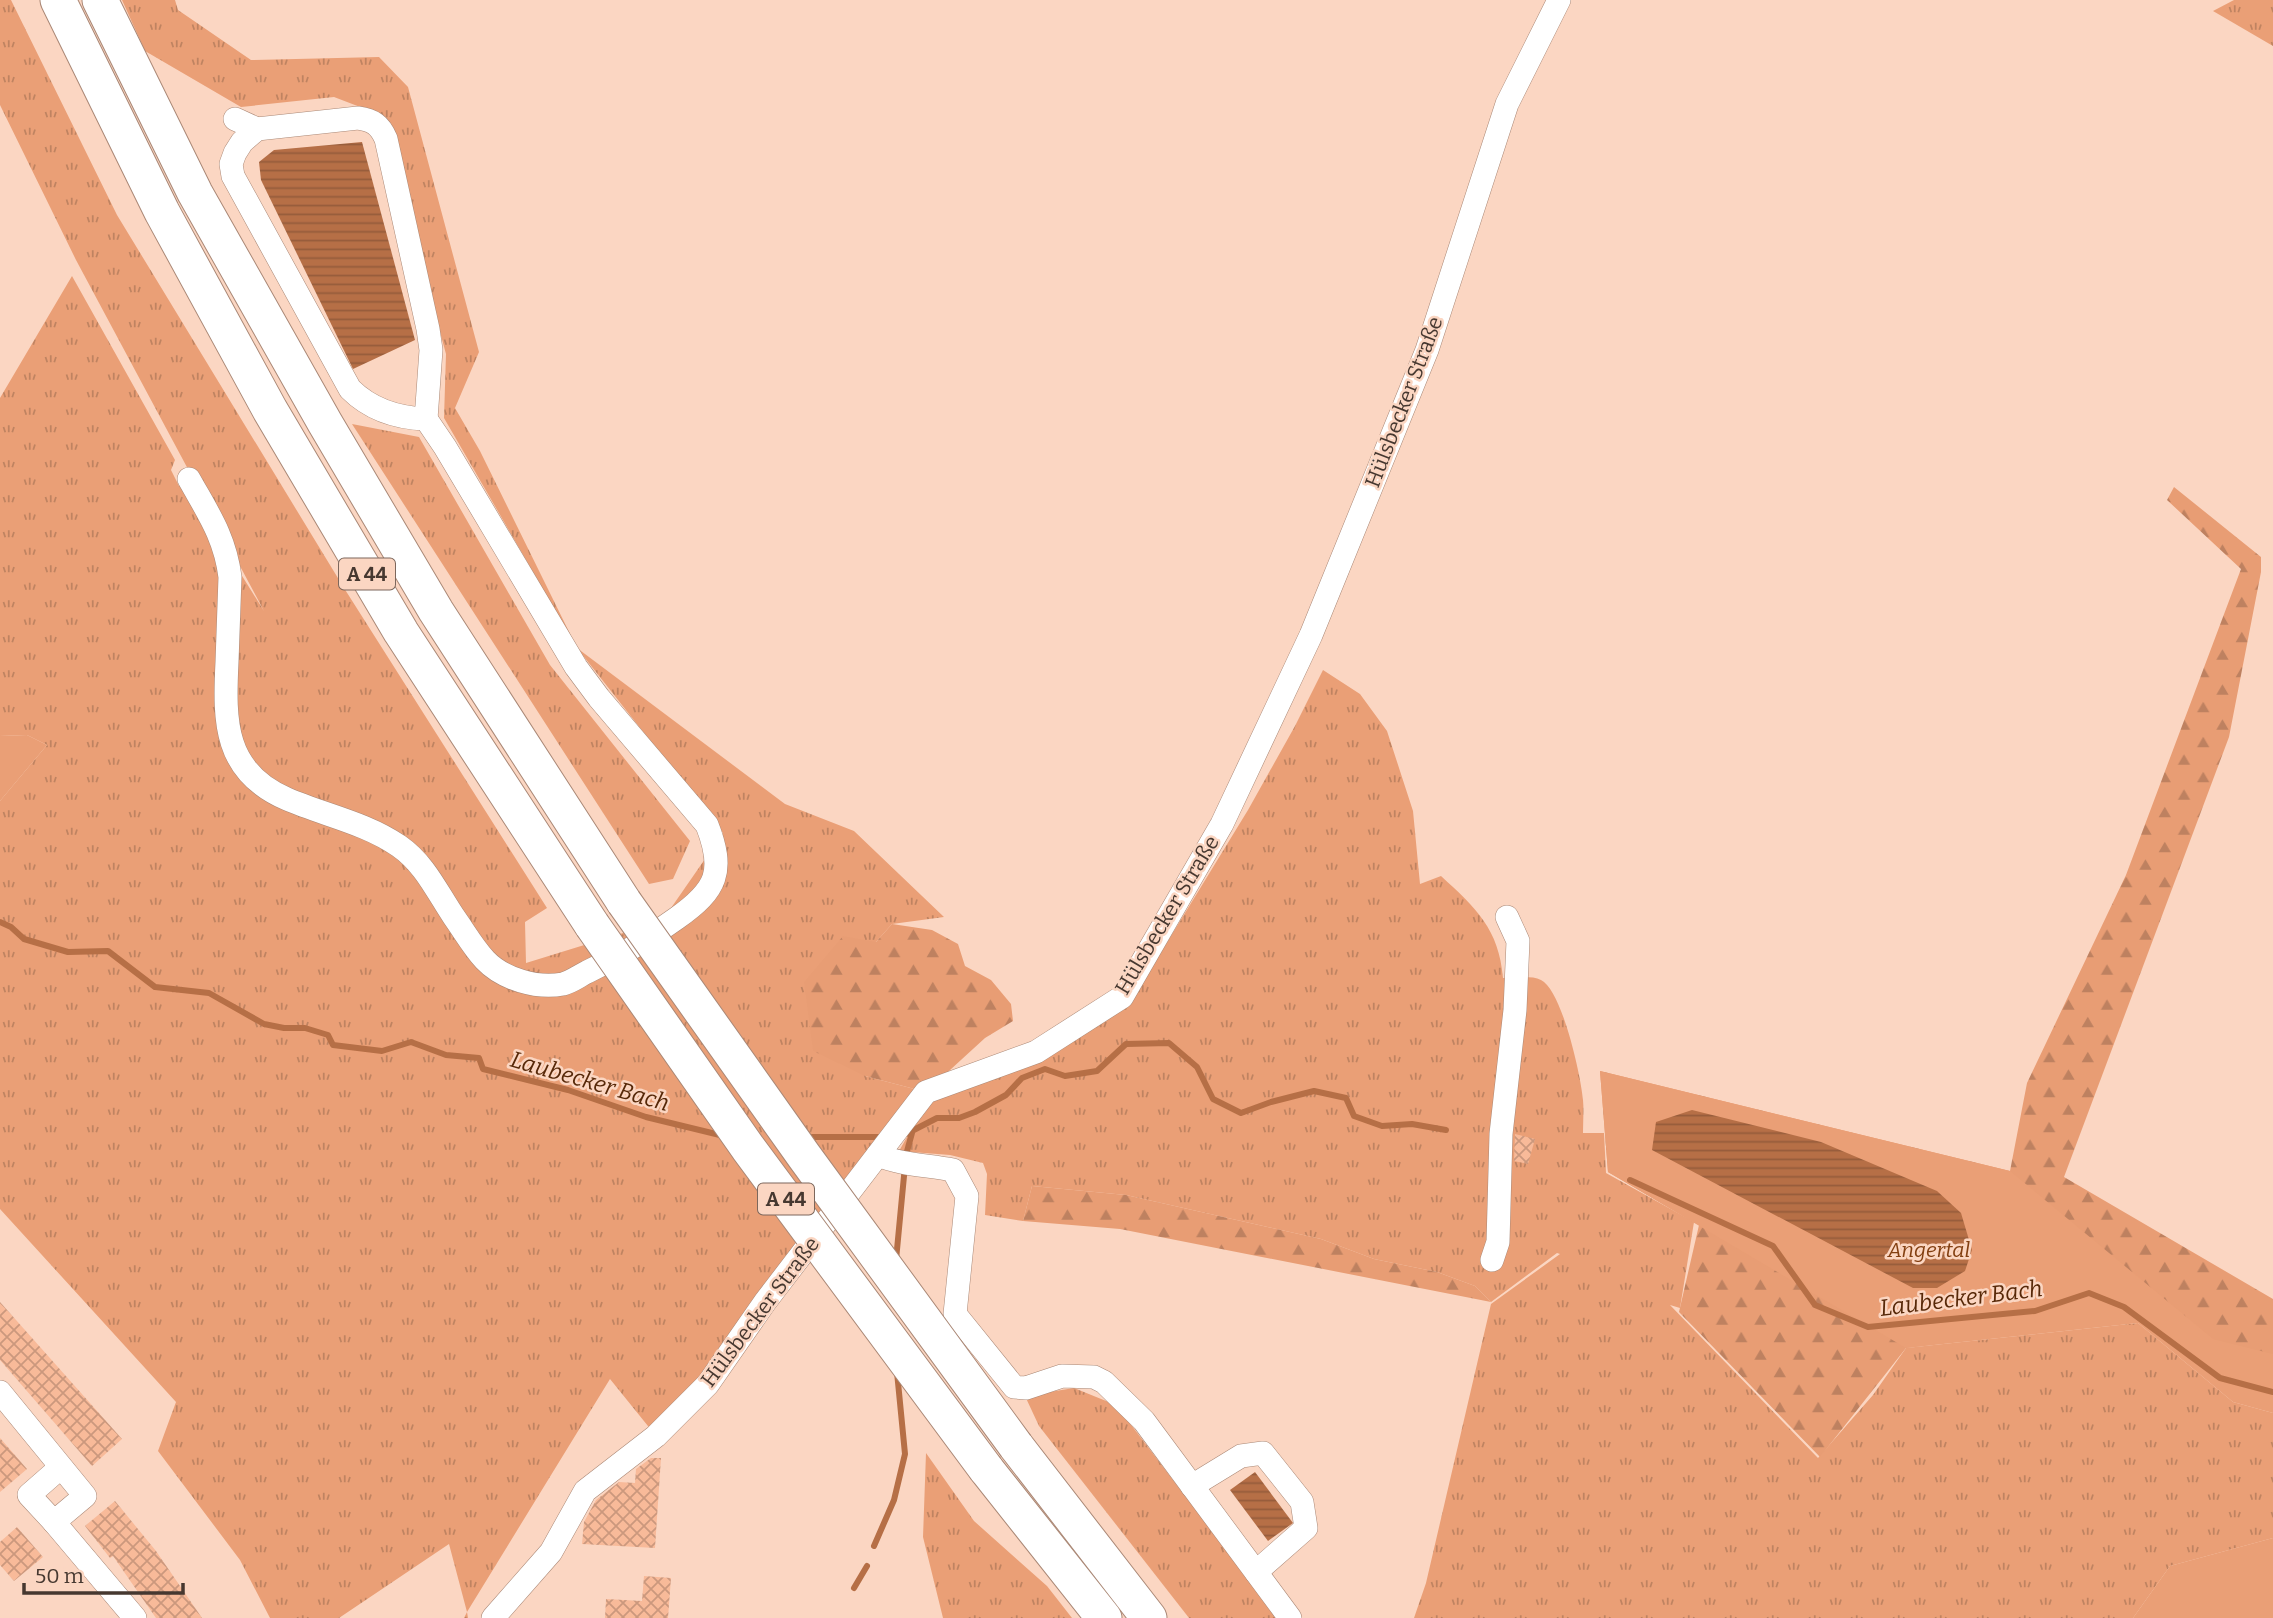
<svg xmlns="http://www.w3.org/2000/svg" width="2273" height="1618" font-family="Bitter,serif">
  <defs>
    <pattern id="grass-tufts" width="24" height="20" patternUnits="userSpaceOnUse" patternTransform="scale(1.75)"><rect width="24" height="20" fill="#ea9f76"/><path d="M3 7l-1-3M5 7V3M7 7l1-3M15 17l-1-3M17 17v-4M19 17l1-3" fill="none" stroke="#bf8361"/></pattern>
    <pattern id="forest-firs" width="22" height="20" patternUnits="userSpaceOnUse" patternTransform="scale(1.75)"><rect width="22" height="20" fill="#e89d74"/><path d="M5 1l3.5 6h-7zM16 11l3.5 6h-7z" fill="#be8160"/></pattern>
    <pattern id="water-rules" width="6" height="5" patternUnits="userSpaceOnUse" patternTransform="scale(1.75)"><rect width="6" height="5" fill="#b66f46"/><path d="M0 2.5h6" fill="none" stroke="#965c3b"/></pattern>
    <pattern id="building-cross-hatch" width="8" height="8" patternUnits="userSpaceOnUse" patternTransform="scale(1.75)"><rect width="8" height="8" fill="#f8ba99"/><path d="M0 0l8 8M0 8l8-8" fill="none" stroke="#cb987d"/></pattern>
  </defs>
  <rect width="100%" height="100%" fill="#fbd6c2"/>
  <g fill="url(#grass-tufts)">
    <polygon points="0,0 11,0 117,215 344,588 547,908 525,922 526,963 662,921 723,833 577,648 444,418 446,354 381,115 334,97 241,107 145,51 122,0 175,0 178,10 251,60 379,57 408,87 479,352 455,408 480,451 577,648 785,804 854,831 944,917 892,924 876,942 865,1076 926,1092 702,1383 652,1431 610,1379 467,1612 468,1618 464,1618 467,1612 449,1544 339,1618 270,1618 240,1560 158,1451 176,1402 0,1209 0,801 47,745 27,735 0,736 0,398 72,276 175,460 171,470 179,486 186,486 264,611 76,260 0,105"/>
    <polygon points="2234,0 2273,0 2273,46 2213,11"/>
    <polygon points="352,424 419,437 550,665 690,841 673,879 649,884"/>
    <path d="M 1323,670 L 1360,694 L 1387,731 L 1413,811 L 1420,884 L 1441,876 C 1476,908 1499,929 1503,978 C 1513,978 1531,975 1541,980 C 1562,990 1581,1076 1583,1100 C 1584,1111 1583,1122 1583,1133 L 1604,1133 L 1606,1173 L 1694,1222 L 1680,1308 L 1670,1305 L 1818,1458 L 1873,1395 L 1906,1348 L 2138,1323 L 2233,1402 L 2273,1413 L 2273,1538 L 2170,1566 L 2133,1618 L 1414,1618 L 1426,1583 L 1491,1304 L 1560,1254 L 1557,1253 L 1491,1302 L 1475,1286 L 1437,1272 L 1374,1259 L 1321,1239 L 1126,1195 L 1032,1186 L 1023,1221 L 985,1215 L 987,1174 L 983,1163 L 950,1155 L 899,1151 L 919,1116 L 933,1100 L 1133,998 L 1248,810 L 1295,726 Z"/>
    <polygon points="1074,1388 1116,1405 1278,1618 1189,1618 1039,1426 1025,1396"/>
    <polygon points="926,1453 974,1521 1047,1586 1072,1618 943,1618 923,1537"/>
  </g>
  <g fill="url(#forest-firs)">
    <polygon points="2174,487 2261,557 2261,572 2229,737 2064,1177 2273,1299 2273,1406 2135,1318 1906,1348 1820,1457 1679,1312 1699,1225 1608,1172 1600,1071 2010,1171 2027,1083 2126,875 2241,569 2167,500"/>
    <polygon points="892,924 932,930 958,944 965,966 991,980 1011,1004 1013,1021 985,1038 926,1092 865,1076 813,1051 804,982 843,936 876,942"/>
    <polygon points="1032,1186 1126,1195 1321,1239 1374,1259 1437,1272 1475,1286 1491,1302 1120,1229 1023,1221"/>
  </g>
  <g fill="#ea9f76">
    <polygon points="27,735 47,745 0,801 0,736"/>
    <polygon points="1600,1071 2010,1171 2213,1339 2273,1354 2273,1413 2233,1402 2138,1323 1906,1348 1608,1172"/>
    <polygon points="2273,1538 2273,1618 2133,1618 2170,1566"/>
  </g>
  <g fill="url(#water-rules)">
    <polygon points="362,142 415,340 353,369 261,180 259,162 274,150"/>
    <polygon points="1692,1110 1821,1142 1937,1191 1961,1213 1972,1250 1965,1271 1937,1288 1913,1288 1652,1150 1656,1122"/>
    <polygon points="1255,1472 1293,1523 1268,1541 1230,1490"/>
  </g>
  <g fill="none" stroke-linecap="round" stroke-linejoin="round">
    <g stroke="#b66f46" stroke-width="6">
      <polyline points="0,922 11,927 24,939 68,952 108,951 155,987 209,993 264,1024 284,1028 305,1028 328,1035 333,1045 382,1051 411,1042 446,1055 479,1058 483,1069 568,1090 646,1117 724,1136"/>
      <polyline points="906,1134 937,1118 959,1118 975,1112 1006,1095 1022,1078 1045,1069 1065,1076 1097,1071 1126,1044 1169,1043 1197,1067 1213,1099 1241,1113 1271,1102 1314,1091 1346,1098 1354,1116 1382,1126 1412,1124 1446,1130"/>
      <polyline points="805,1137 881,1137"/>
      <polyline points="1630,1180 1773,1246 1815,1305 1868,1327 2035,1311 2089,1293 2124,1307 2220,1378 2273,1392"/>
      <polyline points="896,1260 906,1155 912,1133"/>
      <polyline points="874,1546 894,1500 905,1454 897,1372"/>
      <polyline points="854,1588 867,1566"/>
    </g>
  </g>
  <g fill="url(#building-cross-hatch)">
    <polygon points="1515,1134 1535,1139 1528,1164 1514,1161"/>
    <polygon points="0,1302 122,1439 92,1466 0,1360"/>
    <polygon points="0,1438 27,1469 0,1492"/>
    <polygon points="651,1458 661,1458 655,1548 582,1544 584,1522 596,1500 619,1482 635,1483 636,1469"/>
    <polygon points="115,1501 156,1551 202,1618 156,1618 113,1556 110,1558 85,1526"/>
    <polygon points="17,1527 43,1557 14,1581 0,1565 0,1542"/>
    <polygon points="644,1576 671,1578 668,1618 605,1618 606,1599 642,1601"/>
  </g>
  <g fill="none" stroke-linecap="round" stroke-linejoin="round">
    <g stroke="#aa8876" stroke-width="24">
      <g id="minor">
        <path d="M 358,118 C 373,120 380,125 386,139 L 428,329 L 431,350 L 426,419 C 398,418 371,410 350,389 L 233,176 L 231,164 L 235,153 L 242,142 L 257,129 Z"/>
        <polyline points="235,119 257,129"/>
        <path d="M 189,479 C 208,513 225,537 230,577 C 229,605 228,634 227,662 C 224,722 224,772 287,799 C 324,815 366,823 399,846 C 425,864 437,892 454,917 C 464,931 473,947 485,960 C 503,979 537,989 563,984 C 571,982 579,976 587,972 C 619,957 648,939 677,918 C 717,890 725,871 707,825 L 599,698 L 576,667 L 445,447 L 426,419"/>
        <path d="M 878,1155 C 901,1165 928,1165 953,1170 L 967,1196 L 955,1314 L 1014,1387 L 1026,1388 L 1062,1376 L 1094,1377 L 1104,1382 L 1144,1421 L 1290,1618"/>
        <polyline points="1492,1260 1498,1242 1501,1134 1515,1010 1518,941 1507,917"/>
        <polyline points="0,1392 85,1496 54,1522 29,1495 61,1467"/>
        <polyline points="1192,1486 1241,1456 1263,1453 1302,1502 1306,1528 1256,1572"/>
        <polyline points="54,1522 135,1618"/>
        <polyline points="493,1618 551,1552 585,1491 656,1436 708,1384 765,1302 926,1092 1036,1052 1122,997 1222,824 1311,635 1427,350 1507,104 1559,0"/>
      </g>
    </g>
    <g stroke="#aa8876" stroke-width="37">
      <g id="highway">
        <polyline points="58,0 162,212 270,410 401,632 592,925"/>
        <polyline points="100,0 195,193 325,423 436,611 624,902"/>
        <polyline points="1016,1446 1149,1618"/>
        <polyline points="986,1469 1104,1618"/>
      </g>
    </g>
    <use href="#minor" stroke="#fff" stroke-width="23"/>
    <use href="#highway" stroke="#fff" stroke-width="35"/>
    <g stroke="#aa8876" stroke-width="37" stroke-linecap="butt">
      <g id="highway-bridge">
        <polyline points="624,902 804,1156 1016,1446"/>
        <polyline points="592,925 748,1148 986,1469"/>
      </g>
    </g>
    <use href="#highway-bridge" stroke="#fff" stroke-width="35"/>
  </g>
  <g text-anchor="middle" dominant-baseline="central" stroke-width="5" stroke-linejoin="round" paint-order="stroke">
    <g fill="#fbd6c2" stroke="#7c675c" stroke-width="2">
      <rect x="339" y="558.5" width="56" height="31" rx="5"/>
      <rect x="758" y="1183.5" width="56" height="31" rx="5"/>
    </g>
    <g font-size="19" font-weight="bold" fill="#463830">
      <text x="367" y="574">A 44</text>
      <text x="786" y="1199">A 44</text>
    </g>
    <g font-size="21" fill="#463830" stroke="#fbd6c2">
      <text transform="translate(1404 402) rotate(-69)">Hülsbecker Straße</text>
      <text transform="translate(1167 915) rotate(-59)">Hülsbecker Straße</text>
      <text transform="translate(760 1312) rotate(-53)">Hülsbecker Straße</text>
    </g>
    <g font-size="21" font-style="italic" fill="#833f11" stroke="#fbd6c2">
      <text x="1929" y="1250">Angertal</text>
    </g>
    <g font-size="23" font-style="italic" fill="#572808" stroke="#fbd6c2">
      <text transform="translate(590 1081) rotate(16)">Laubecker Bach</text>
      <text transform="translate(1961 1298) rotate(-7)">Laubecker Bach</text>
    </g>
  </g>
  <path d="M24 1583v10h159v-10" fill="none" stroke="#463830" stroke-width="3.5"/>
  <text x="35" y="1583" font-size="21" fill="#463830" stroke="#fbd6c2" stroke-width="5" paint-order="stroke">50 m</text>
</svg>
